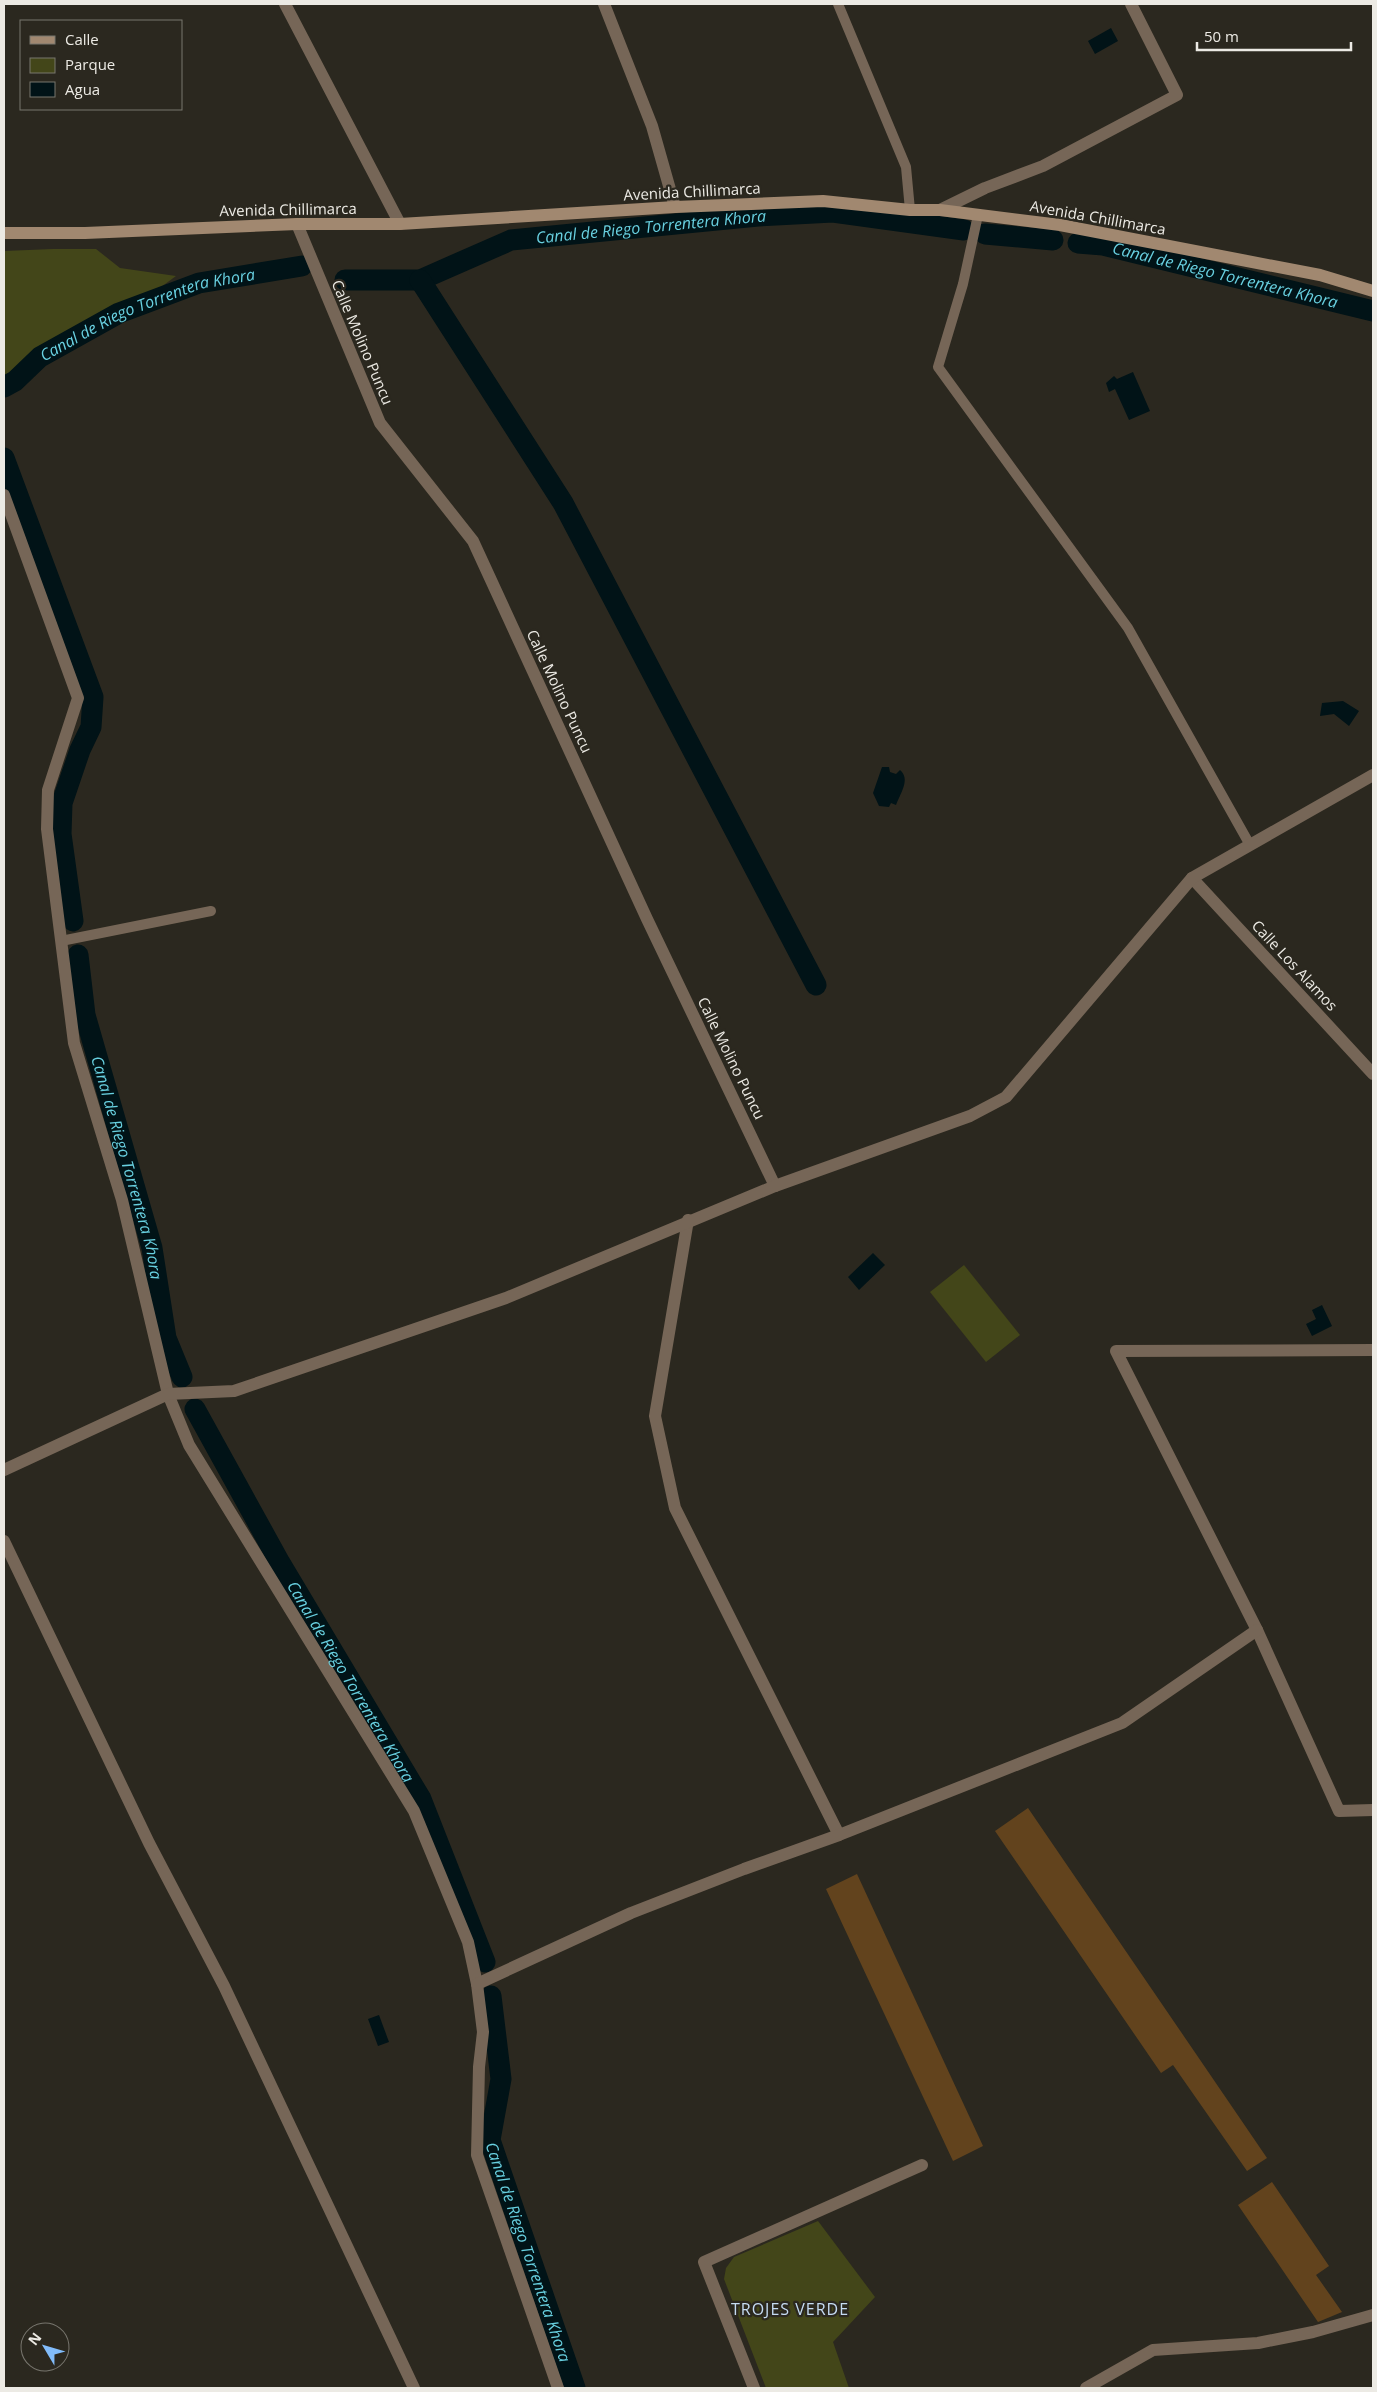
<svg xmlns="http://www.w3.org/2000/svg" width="1377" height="2392" font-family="'Open Sans',sans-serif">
  <rect width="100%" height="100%" fill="#2b281f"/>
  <g fill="#434619">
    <polygon points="53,249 96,249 120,268 176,276 157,290 112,309 37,349 4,378 4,251"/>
    <polygon points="964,1265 1020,1335 986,1362 930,1292"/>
    <polygon points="818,2221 875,2297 833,2342 849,2388 766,2388 724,2279 726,2268 734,2257"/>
  </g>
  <g fill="#011317">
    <polygon points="1111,28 1118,41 1095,54 1088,41"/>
    <polygon points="1133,372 1150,411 1129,420 1115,389 1109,392 1106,383 1114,376 1117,379"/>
    <polygon points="1343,701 1359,711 1349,726 1334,714 1320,716 1322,703"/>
    <path d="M 882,767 L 889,767 L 890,772 L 896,774 L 900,770 C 911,779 900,794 896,805 L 891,803 L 889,807 L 879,806 L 873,793 Z"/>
    <polygon points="873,1253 885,1265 859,1290 848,1277"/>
    <polygon points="1322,1305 1332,1326 1312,1336 1306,1324 1316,1319 1312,1310"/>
    <polygon points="379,2015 389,2042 378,2046 368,2019"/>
  </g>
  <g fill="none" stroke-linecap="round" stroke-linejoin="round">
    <g stroke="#011317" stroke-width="21">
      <polyline points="985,234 1053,240"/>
      <path id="s1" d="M 1078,243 L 1103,245 L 1373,311"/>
      <path id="s2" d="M 345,280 L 420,280 L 511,240 L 758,216 L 833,212 L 964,230"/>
      <polyline points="420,280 563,503 816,985"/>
      <path id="s3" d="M 4,387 L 15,381 L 40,357 L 119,313 L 199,283 L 302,266"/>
      <polyline points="4,458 93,697 91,727 80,750 62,803 61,834 73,921"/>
      <path id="s4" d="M 78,955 L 85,1015 L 152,1248 L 166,1338 L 182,1377"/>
      <path id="s5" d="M 195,1409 L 280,1563 L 421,1799 L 485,1962"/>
      <path id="s6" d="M 491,1996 L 501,2079 L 490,2140 L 575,2388"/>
    </g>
  </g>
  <g fill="#62431d">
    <polygon points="1028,1808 1194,2051 1267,2158 1247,2171 1173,2065 1161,2073 995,1831"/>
    <polygon points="857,1874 983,2146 953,2161 826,1889"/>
    <polygon points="1272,2182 1329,2266 1316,2275 1342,2312 1318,2322 1238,2205"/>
  </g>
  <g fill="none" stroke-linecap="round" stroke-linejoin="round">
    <g stroke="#766657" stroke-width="10">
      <polyline points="838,4 906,167 910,210"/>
      <polyline points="978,215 963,284 938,367 1128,628 1250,845"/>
      <polyline points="61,941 211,911"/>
    </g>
    <g stroke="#766657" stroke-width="12">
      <polyline points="285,4 400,224"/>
      <polyline points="604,4 652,126 675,207"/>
      <polyline points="940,210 985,188 1043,166 1177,95 1131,4"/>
      <polyline points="297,224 380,423 473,541 647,919 775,1186"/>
      <polyline points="4,495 78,698 48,790 47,829 74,1043 122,1200 168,1394 189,1445 414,1811 468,1942 477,1984 483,2032 479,2067 477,2155 558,2388"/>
      <polyline points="1192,878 1373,1074"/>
      <polyline points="688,1220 655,1416 675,1508 839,1835"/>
      <polyline points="1373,1350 1116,1351 1257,1630 1339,1811 1373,1810"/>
      <polyline points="4,1470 168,1394 234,1391 506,1298 775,1186 970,1116 1006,1097 1192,878 1373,775"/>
      <polyline points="4,1541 149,1843 224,1986 414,2388"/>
      <polyline points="477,1984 631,1913 744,1869 839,1835 1122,1723 1257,1630"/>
      <polyline points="754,2388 704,2262 922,2165"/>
      <polyline points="1086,2388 1153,2350 1258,2343 1313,2332 1373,2315"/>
    </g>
    <polyline stroke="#a18870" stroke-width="12" points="4,233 85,233 297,224 400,224 675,207 823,201 910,210 940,210 1060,225 1320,275 1373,291"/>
  </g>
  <g text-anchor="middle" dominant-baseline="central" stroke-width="4.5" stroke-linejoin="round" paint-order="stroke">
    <g font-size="15" fill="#eceae4" stroke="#2b281f">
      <text transform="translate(692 191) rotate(-3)">Avenida Chillimarca</text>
      <text transform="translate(288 209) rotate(-1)">Avenida Chillimarca</text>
      <text transform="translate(1098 217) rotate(10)">Avenida Chillimarca</text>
      <text transform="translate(363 342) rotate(67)">Calle Molino Puncu</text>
      <text transform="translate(560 691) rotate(65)">Calle Molino Puncu</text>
      <text transform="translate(1295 965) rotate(47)">Calle Los Alamos</text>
      <text transform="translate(732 1058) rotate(64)">Calle Molino Puncu</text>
    </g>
    <g font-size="16" font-style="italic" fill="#68d0e0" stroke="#2b281f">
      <text stroke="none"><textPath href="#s2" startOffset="315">Canal de Riego Torrentera Khora</textPath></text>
      <text stroke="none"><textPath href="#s1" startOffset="151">Canal de Riego Torrentera Khora</textPath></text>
      <text stroke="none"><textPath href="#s3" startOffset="164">Canal de Riego Torrentera Khora</textPath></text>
      <text stroke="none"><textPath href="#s4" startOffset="219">Canal de Riego Torrentera Khora</textPath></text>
      <text stroke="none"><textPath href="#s5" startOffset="314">Canal de Riego Torrentera Khora</textPath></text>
      <text stroke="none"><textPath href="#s6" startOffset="264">Canal de Riego Torrentera Khora</textPath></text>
    </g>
    <g font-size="16" letter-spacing="1" fill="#c5dbf2" stroke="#2b281f">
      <text x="790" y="2309">TROJES VERDE</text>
    </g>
  </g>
  <rect width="1377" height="2392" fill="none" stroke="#eceae4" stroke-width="10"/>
  <rect x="20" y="20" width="162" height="90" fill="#2b281f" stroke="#78766e"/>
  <rect x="30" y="36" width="25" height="8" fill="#a18870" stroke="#78766e"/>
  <text x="65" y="45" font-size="15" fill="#eceae4">Calle</text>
  <rect x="30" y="58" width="25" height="15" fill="#434619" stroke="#78766e"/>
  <text x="65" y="70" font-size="15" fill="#eceae4">Parque</text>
  <rect x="30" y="82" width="25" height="15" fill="#011317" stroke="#78766e"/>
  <text x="65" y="95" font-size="15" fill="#eceae4">Agua</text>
  <g transform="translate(45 2347) rotate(308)"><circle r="24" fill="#2b281f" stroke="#78766e"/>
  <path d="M0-4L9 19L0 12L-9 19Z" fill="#82bcfa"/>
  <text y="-8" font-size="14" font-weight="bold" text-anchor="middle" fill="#eceae4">N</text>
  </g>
  <path d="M1197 42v8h154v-8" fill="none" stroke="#eceae4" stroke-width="2.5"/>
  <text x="1204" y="42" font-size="15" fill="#eceae4" stroke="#2b281f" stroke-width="4" paint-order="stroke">50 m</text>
</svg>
